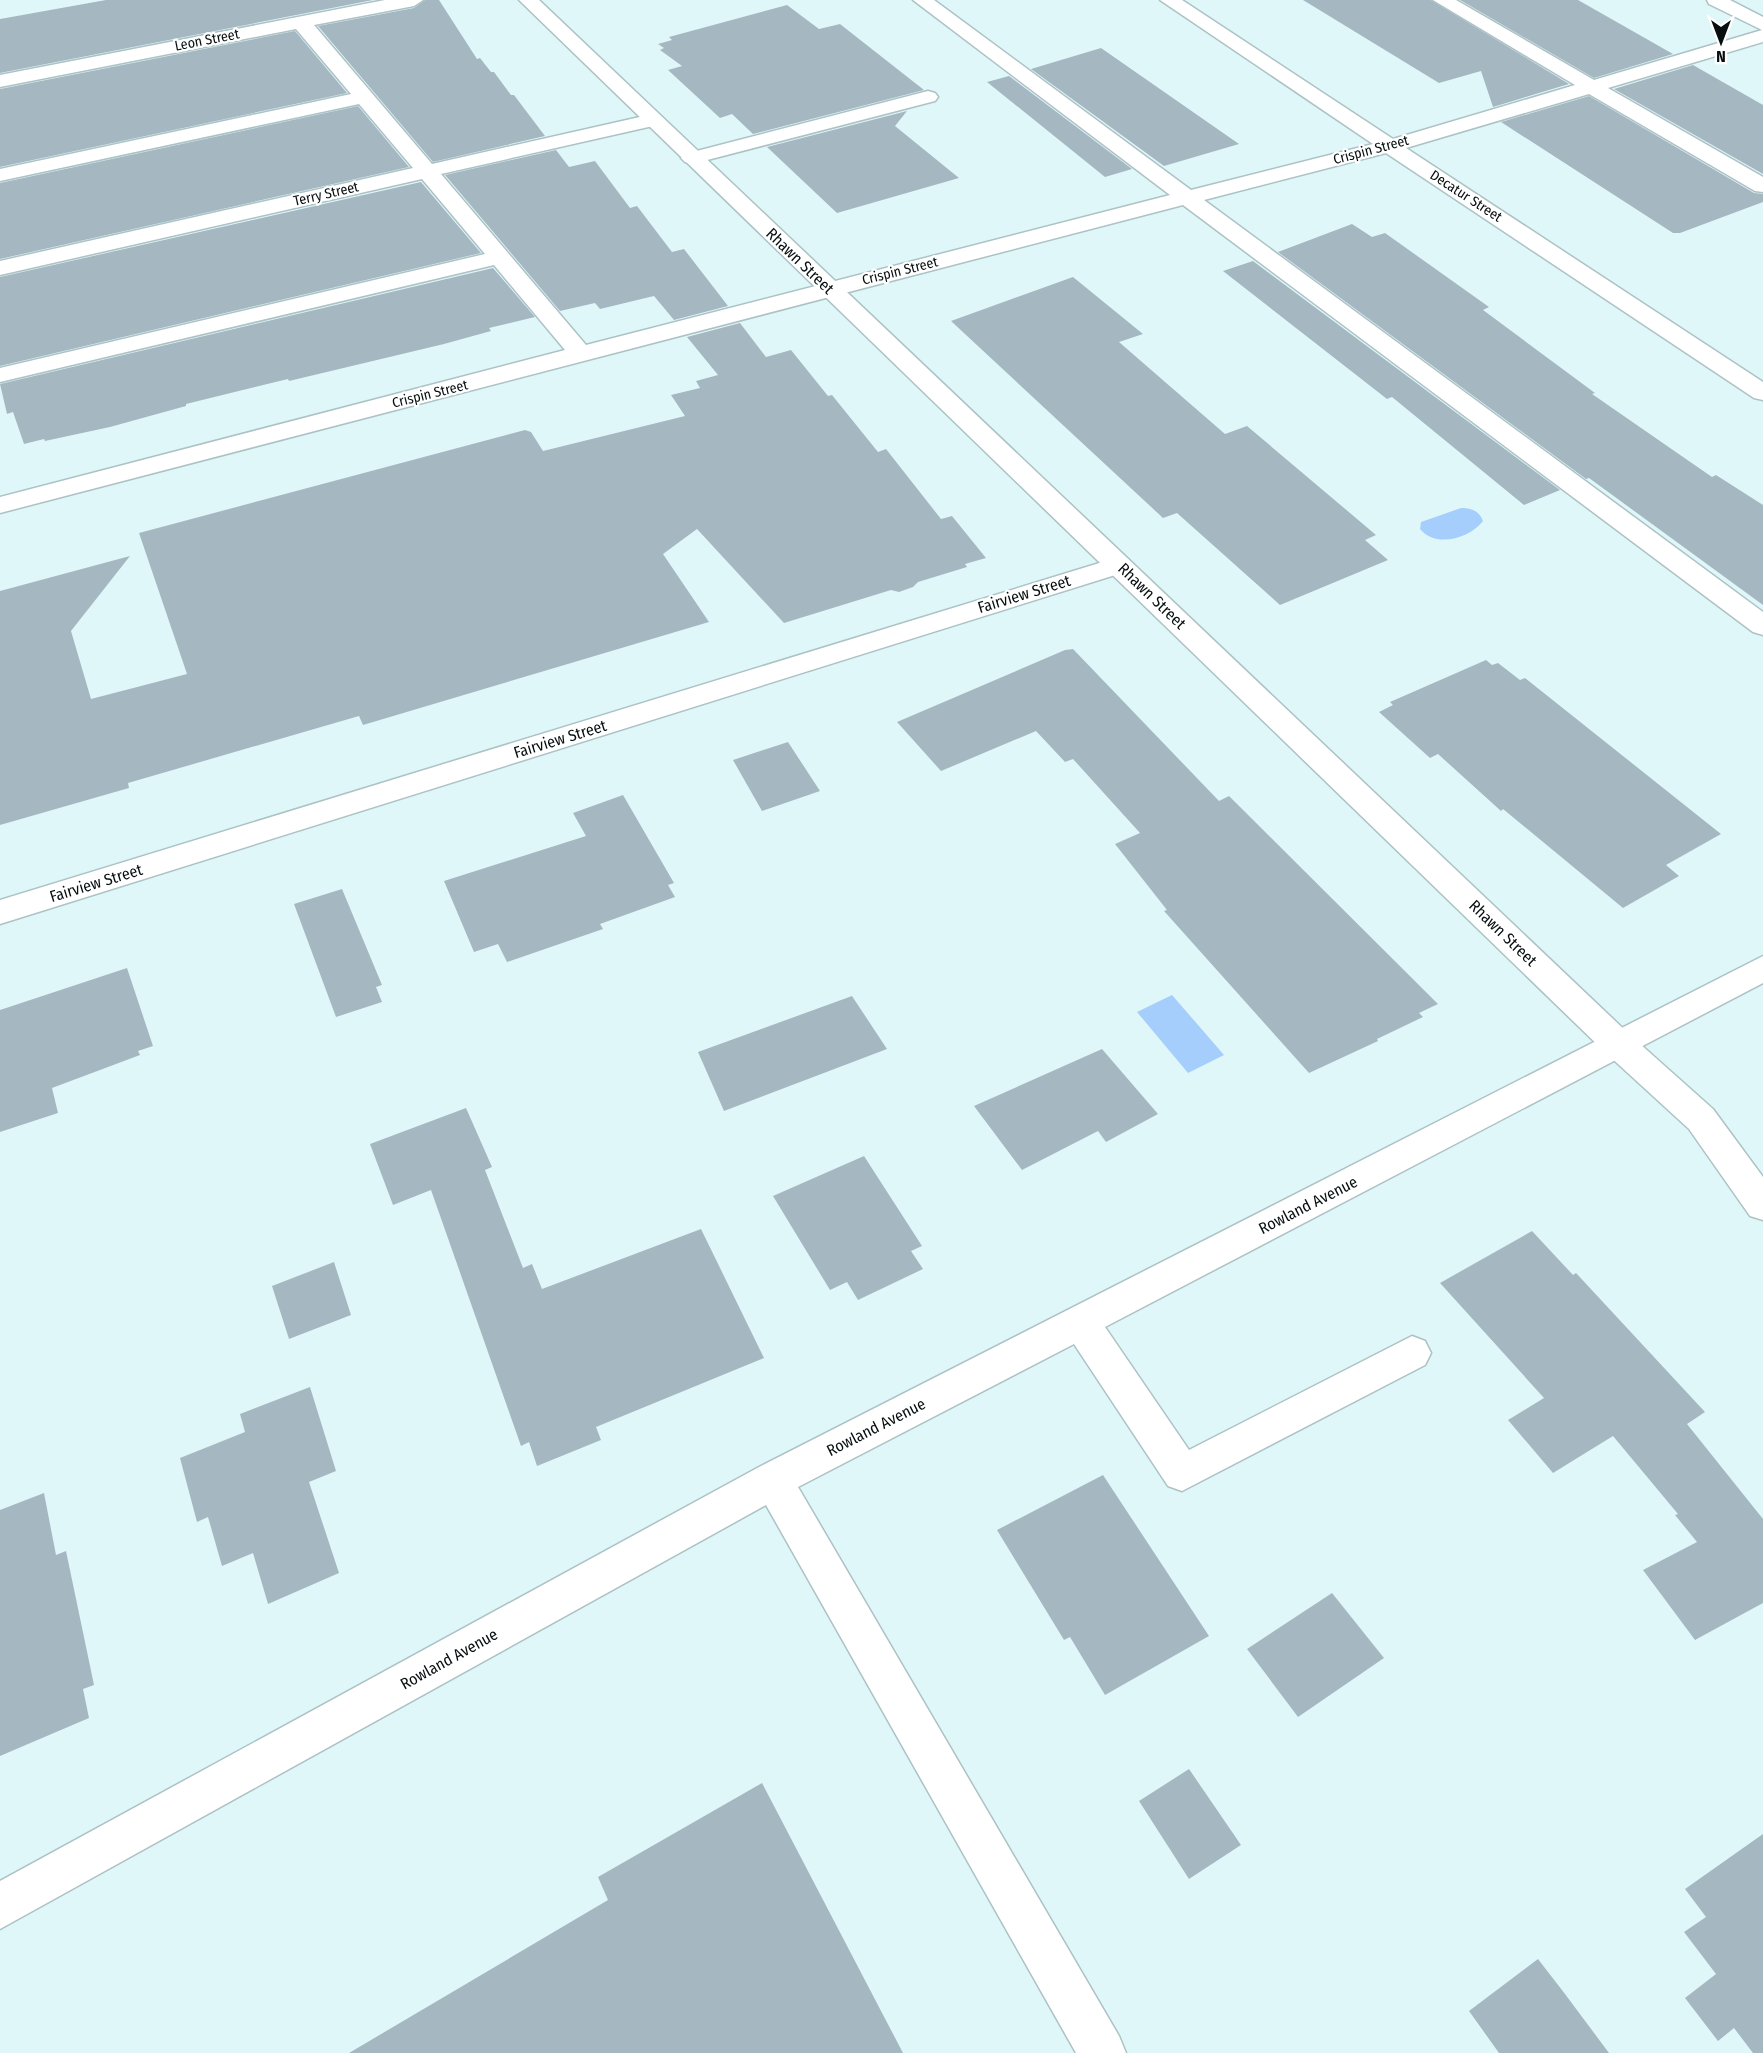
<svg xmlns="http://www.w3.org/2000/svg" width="1763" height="2053" font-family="'Fira Sans Condensed',sans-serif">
  <rect width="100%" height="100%" fill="#e0f7fa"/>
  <g fill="#a5cefc">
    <path d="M 1461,508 C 1472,508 1479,511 1483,521 C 1469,539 1435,548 1420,529 L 1421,522 Z"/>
    <polygon points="1172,995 1224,1055 1188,1073 1137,1012"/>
  </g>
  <g fill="#a5b8c1">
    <polygon points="106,0 373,0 0,73 0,19"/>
    <polygon points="425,0 439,0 477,59 480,58 491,72 494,72 511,95 514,95 545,136 433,162 318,26 414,8"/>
    <polygon points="1303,0 1431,0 1569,84 1493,107 1481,71 1439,83"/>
    <polygon points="1460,0 1578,0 1673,54 1594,78"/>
    <polygon points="787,5 819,29 840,24 924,90 753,134 732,114 720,118 668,70 682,66 660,50 664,48 658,44 672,40 669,37"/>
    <polygon points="295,31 347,93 0,167 0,89"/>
    <polygon points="1101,48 1239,144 1164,166 1031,69"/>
    <polygon points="1693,65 1763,105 1763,174 1614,89"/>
    <polygon points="1009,76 1132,169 1105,177 987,82"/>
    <polygon points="1589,96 1754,193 1763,194 1763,202 1680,233 1673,233 1501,122"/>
    <polygon points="358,106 409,167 0,259 0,183"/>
    <polygon points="907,111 895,126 959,178 837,213 767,147"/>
    <polygon points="556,150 569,167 595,161 630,208 637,206 672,252 684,249 728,306 674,320 654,296 600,309 595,303 560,311 445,175"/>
    <polygon points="421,182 481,253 0,366 0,277"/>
    <polygon points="1352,224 1372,237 1385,233 1489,307 1483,310 1595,393 1592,394 1712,477 1716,475 1763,505 1763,605 1589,478 1586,479 1278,252"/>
    <polygon points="1253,261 1560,490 1524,505 1392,397 1387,399 1223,271"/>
    <polygon points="493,268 535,317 489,328 491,331 444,344 289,381 288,379 186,404 186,406 110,427 45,441 44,439 24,444 13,412 7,414 0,384"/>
    <polygon points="1073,277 1143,334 1119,342 1225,434 1247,426 1376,535 1365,540 1388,560 1280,605 1177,513 1163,518 951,321"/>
    <polygon points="740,323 766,357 791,350 828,396 832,395 878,452 886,449 941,519 952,516 986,558 965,564 967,567 918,582 913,587 899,592 891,590 784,623 697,529 663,554 709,622 363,725 359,716 128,783 129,788 0,825 0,591 130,556 71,631 91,699 187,674 139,533 525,430 531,432 543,451 685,416 671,395 700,388 696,381 718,375 687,337"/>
    <polygon points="1073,649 1219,801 1229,796 1438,1004 1419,1013 1423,1017 1377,1039 1378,1041 1309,1073 1164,911 1167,910 1115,844 1140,833 1073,759 1065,762 1036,731 941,771 897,722 1065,650"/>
    <polygon points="1486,660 1492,665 1498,663 1520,680 1525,678 1721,834 1666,865 1679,876 1623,908 1503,809 1501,811 1438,754 1430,758 1379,712 1393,705 1390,702"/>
    <polygon points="788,742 820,791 762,811 733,760"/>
    <polygon points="623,795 674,883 668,885 675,897 600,924 603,929 507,962 498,944 474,952 444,881 586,836 573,813"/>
    <polygon points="342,889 382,985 376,987 382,1002 336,1017 294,904"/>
    <polygon points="127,968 153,1046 138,1051 140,1055 52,1088 58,1113 0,1132 0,1010"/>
    <polygon points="852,996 887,1049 724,1111 698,1052"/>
    <polygon points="1102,1049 1158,1114 1106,1142 1098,1131 1022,1170 974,1106"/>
    <polygon points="466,1108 492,1167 485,1170 523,1268 532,1264 542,1289 701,1229 764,1358 596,1427 601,1440 537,1466 529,1442 521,1446 431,1190 393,1205 370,1144"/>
    <polygon points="864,1156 922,1246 911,1251 923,1269 858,1300 847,1282 830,1290 773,1196"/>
    <polygon points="1532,1231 1573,1275 1576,1273 1705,1412 1687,1424 1763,1519 1763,1603 1695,1640 1643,1570 1697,1542 1675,1515 1678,1514 1613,1436 1553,1473 1508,1420 1544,1398 1440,1283"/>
    <polygon points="334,1262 351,1315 289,1339 272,1286"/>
    <polygon points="310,1387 336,1471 309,1482 339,1573 268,1604 253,1553 222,1566 208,1517 197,1522 180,1458 245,1432 240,1414"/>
    <polygon points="1103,1475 1209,1636 1105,1695 1070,1637 1064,1640 997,1530"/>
    <polygon points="44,1493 56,1555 66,1551 94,1685 83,1689 89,1718 0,1756 0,1510"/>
    <polygon points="1332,1593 1384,1658 1298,1717 1247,1649"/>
    <polygon points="1189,1769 1241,1845 1189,1879 1139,1801"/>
    <polygon points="762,1783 903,2053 349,2053 608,1900 598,1877"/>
    <polygon points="1763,1834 1763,2053 1753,2053 1734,2028 1718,2041 1685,1998 1716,1974 1684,1932 1706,1917 1685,1889"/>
    <polygon points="1538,1959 1565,1994 1609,2053 1499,2053 1469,2011"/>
  </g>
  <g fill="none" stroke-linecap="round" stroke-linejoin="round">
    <g stroke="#acc2c5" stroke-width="3">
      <g id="minor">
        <polygon points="385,0 423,0 414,6 314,25 432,164 653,114 660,116 663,120 660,124 653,126 441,174 586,345 1170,195 913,0 934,0 1191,190 1373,144 1160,0 1182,0 1393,139 1575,85 1433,0 1456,0 1594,80 1762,30 1709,4 1707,0 1730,0 1763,17 1763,42 1608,88 1763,177 1763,192 1755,191 1589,94 1406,148 1763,382 1763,400 1754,398 1386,153 1204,200 1763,612 1763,635 1753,632 1183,205 0,513 0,497 565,350 494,265 0,382 0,368 485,254 422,179 0,275 0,261 413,168 359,104 0,181 0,169 351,94 296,29 0,87 0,75"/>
        <polygon points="928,91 935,93 938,97 935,101 692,164 685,162 681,158 685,154"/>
        <polygon points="1119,557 1128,559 1132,565 1128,571 0,924 0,900"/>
        <polygon points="1763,956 1763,983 1105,1327 1189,1450 1412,1336 1425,1341 1431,1353 1425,1365 1182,1491 1168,1486 1074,1344 798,1487 1119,2036 1126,2053 1076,2053 766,1505 0,1929 0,1881 759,1467"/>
      </g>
    </g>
    <g stroke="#acc2c5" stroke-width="3">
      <polygon id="major" points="519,0 539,0 1630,1035 1713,1109 1763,1177 1763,1220 1750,1216 1689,1129 1606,1053"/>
    </g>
    <use href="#minor" fill="#fff" fill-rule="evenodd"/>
    <use href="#major" fill="#fff" fill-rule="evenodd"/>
  </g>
  <g text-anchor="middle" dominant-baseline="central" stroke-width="4.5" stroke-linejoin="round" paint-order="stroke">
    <g font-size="14" fill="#070e0f" stroke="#fff">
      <text transform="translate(207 40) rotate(-11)">Leon Street</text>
      <text transform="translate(1371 150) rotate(-15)">Crispin Street</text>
      <text transform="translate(326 194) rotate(-13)">Terry Street</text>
      <text transform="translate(1466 196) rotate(33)">Decatur Street</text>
      <text transform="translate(900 271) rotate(-14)">Crispin Street</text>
      <text transform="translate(430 394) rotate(-14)">Crispin Street</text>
    </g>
    <g font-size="16" fill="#070e0f" stroke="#fff">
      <text transform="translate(800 261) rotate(44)">Rhawn Street</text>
      <text transform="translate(1024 594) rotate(-17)">Fairview Street</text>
      <text transform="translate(1152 596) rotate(44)">Rhawn Street</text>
      <text transform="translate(560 739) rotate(-17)">Fairview Street</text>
      <text transform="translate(96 883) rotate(-17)">Fairview Street</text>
      <text transform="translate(1503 933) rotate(44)">Rhawn Street</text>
      <text transform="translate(1308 1205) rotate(-27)">Rowland Avenue</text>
      <text transform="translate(876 1427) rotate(-27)">Rowland Avenue</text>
      <text transform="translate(449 1659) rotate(-29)">Rowland Avenue</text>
    </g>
  </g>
  <g transform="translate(1721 42) rotate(180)" stroke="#ffffff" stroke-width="4.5" paint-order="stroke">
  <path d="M0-4.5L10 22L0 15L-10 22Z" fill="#070e0f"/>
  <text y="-9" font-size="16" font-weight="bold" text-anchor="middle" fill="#070e0f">N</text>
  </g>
</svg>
